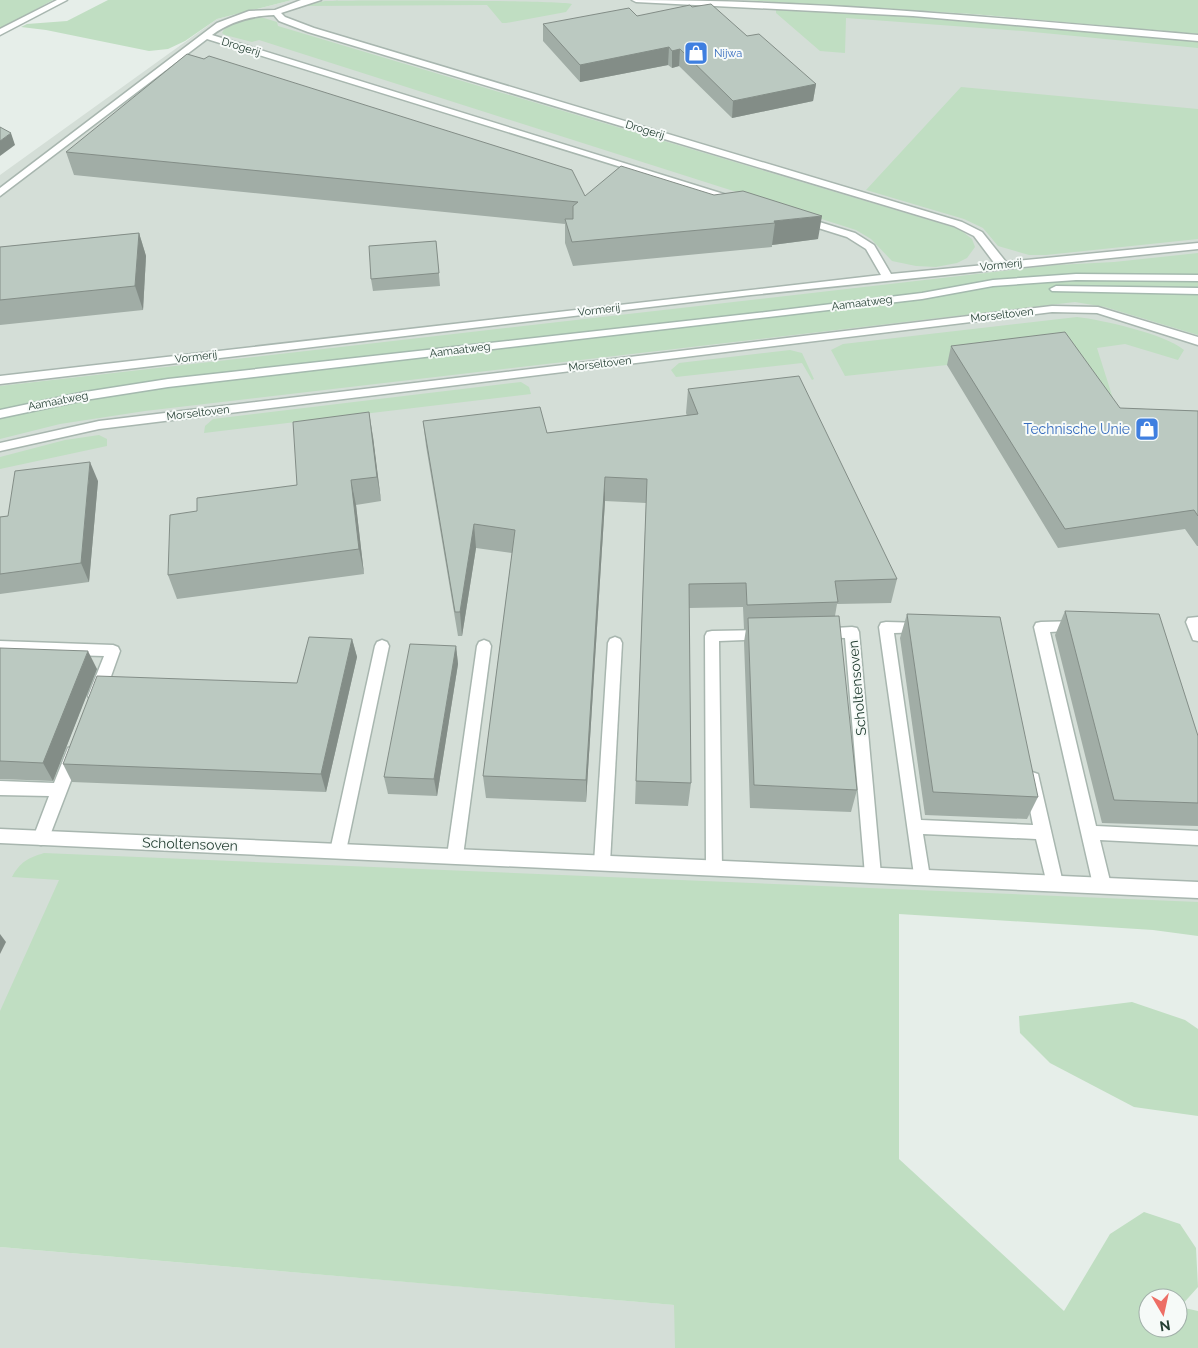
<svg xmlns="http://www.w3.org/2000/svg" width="1198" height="1348" font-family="Raleway,sans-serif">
  <rect width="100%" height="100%" fill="#e6eee9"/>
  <g fill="#d4ded7">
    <polygon points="292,0 742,0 971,14 1198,34 1198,916 99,869 0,1114 0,175 217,19"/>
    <polygon points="0,1247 675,1305 675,1348 0,1348"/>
  </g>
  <g fill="#c0dec2" fill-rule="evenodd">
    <polygon points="0,0 53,0 0,29"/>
    <polygon points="108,0 292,0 217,19 185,41 168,49 149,51 46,30 21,27 27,24 67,21"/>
    <polygon points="742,0 1198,0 1198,34 972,14"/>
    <path d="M 325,1 C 355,0 561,0 572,4 L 566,12 L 506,23 L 502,23 L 487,5 L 303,6 Z"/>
    <polygon points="776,9 865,13 1161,38 1198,42 1198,48 1023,31 846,18 845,53 820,51 776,13"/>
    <path d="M 264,18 L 277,22 L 278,26 L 959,229 L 972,239 L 975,247 L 967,258 L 957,263 L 936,267 L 916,266 L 892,261 L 871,239 L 856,230 L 259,40 L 252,42 L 225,35 L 222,33 C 230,18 250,18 264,18 Z"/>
    <polygon points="961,87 1198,109 1198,239 1046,255 1029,255 998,246 983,228 964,219 866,190"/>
    <polygon points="1198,253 1198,335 1105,307 1075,302 145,411 60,424 0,439 0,386 1056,265 1114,262"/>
    <path d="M 1077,317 C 1103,320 1165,334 1184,350 L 1178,360 L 1125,344 L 1097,348 L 1121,424 L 947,365 L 845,376 L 831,350 L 843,344 Z"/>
    <polygon points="790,350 802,353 814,379 812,380 802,363 676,377 671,370 679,363"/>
    <polygon points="521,382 529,387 531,394 204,433 205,426 213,419"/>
    <polygon points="99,435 107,439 107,446 0,469 0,457 65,440"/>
    <path d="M 44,853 L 1198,902 L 1198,936 L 1153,930 L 899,914 L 899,1159 L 1064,1311 L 1110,1234 L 1144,1212 L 1180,1224 L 1196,1248 L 1198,1287 L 1180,1307 L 1198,1311 L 1198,1348 L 675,1348 L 674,1305 L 0,1247 L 0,1011 L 59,880 L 12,877 C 20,862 28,858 44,853 ZM 1148,1298 L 1178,1298 L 1178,1328 L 1148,1328 Z"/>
    <polygon points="1132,1002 1185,1020 1198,1029 1198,1116 1134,1107 1050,1063 1020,1033 1019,1016"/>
  </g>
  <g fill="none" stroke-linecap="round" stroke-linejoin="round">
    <g stroke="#a8b6af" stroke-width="3">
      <g id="service">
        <polygon points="1198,617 1198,641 1193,640 1186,622 1188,618"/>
        <polygon points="1079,621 1084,622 1086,626 1084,630 1050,632 1096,826 1198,831 1198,845 1100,840 1111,885 1108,890 1102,892 1096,890 1093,885 1034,627 1036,623 1041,622"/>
        <polygon points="886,622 924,623 929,624 931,628 929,632 894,633 921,820 1033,825 1024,779 1026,774 1032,772 1038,774 1063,883 1060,888 1054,890 1048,888 1036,839 923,834 930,877 927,882 921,884 915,882 879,627 881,623"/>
        <polygon points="852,627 857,628 859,632 881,875 879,880 873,882 867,880 865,875 845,638 817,637 815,633 817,629"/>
        <polygon points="764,630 769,631 771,635 769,639 719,641 722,868 720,873 714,875 708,873 706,868 705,636 707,632 712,631"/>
        <polygon points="615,637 620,639 622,643 610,863 608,868 602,870 596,868 594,863 608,643 610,639"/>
        <polygon points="382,640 387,642 389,646 346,851 344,856 338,858 332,856 330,851 375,646 377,642"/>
        <polygon points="484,640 489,642 491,646 463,856 461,861 455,863 449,861 447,856 477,646 479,642"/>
        <polygon points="0,641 113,645 118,647 120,651 104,696 101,700 91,700 88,696 104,656 0,653"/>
        <polygon points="74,746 80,748 82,752 49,838 47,843 41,845 35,843 33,838 49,796 0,795 0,781 54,783 68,748"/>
      </g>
    </g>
    <g stroke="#a8b6af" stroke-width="3">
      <g id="minor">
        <polygon points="57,0 67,0 0,35 0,29"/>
        <path d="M 301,0 L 321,0 L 281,13 L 285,17 L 314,28 L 962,222 L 982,232 L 1006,262 L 1198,243 L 1198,249 L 751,295 L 0,384 L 0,376 L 881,275 L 866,249 L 847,237 L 796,221 L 796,217 L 800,216 L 855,233 L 874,245 L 891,274 L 995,264 L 974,236 L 954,226 L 308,32 L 279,21 L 274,15 C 251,16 231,21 212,35 L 743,200 L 738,203 L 734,202 L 207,39 L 0,196 L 0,188 L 217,23 L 249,11 L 275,10 Z"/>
        <path d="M 632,0 C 821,0 1010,19 1198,35 L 1198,41 L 913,16 L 636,2 Z"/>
        <polygon points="1052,306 1098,307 1198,337 1198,345 1097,313 1052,312 99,429 0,451 0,443 99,421"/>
        <polygon points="0,829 1198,882 1198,898 0,843"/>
      </g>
    </g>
    <g stroke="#a4b9ae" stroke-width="3">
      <g id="secondary">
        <polygon points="1076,274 1198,275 1198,281 1076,280 993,286 922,299 168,387 85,400 0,418 0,410 85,392 168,379 757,313 922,293 993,280"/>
        <polygon points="1056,286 1198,288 1198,294 1052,291 1050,289"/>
      </g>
    </g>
    <use href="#service" fill="#fff" fill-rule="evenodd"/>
    <use href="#minor" fill="#fff" fill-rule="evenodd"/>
    <use href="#secondary" fill="#fff" fill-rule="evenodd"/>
  </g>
  <g fill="#a1ada6">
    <polygon points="637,16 747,36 816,84 813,101 732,118 679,66 672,68 668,65 580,82 543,41 543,24"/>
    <polygon points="66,152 585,196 714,195 818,239 772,245 772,247 573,266 565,243 565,224 74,175"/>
    <polygon points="139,233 146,256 143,310 0,325 0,247"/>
    <polygon points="436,241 440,286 373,291 371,279"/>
    <polygon points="951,346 1120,408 1198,411 1198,546 1197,546 1185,529 1058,548 947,365"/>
    <polygon points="688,389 897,579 891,603 837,604 835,616 857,790 851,812 750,808 744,642 746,629 744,629 743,607 689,608 691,783 688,806 635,804 646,503 605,501 586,802 486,798 483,776 512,553 476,548 462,636 458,636 426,446 423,421 547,433 687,416 686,413"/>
    <polygon points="373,437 381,501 356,505 364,574 177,599 168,575 197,511 297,485"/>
    <polygon points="98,481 89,582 0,594 0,517 8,516"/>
    <polygon points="1065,611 1198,736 1198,826 1102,823 1055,635"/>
    <polygon points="907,614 1038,797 1027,819 925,815 900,638"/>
    <polygon points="352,639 357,657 326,792 72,782 63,764 297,683"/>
    <polygon points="456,646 458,664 437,796 388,794 384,777"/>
    <polygon points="0,648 97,669 53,781 0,779"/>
  </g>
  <g fill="#838d87">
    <polygon points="669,47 668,65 580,82 580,65"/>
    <polygon points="680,49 679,66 672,68 672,51"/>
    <polygon points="816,84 813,101 732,118 733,101"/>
    <polygon points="11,133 15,145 0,156 0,141"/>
    <polygon points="822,216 818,239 772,245 775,223 774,221"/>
    <polygon points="139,233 146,256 143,310 135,286"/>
    <polygon points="369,412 373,437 381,501 377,477"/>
    <polygon points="90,462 98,481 89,582 81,563"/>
    <polygon points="605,477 605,501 586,802 586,780"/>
    <polygon points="351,480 356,505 364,574 359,549"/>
    <polygon points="474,524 476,548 462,636 460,612"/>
    <polygon points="352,639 357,657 326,792 321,774"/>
    <polygon points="456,646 458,664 437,796 434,779"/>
    <polygon points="88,651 97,669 53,781 43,763"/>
    <polygon points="0,934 6,942 0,954"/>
  </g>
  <g fill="#bbc9c1" stroke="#838d87">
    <polygon points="711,4 747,36 759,34 816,84 733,101 680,49 672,51 669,47 580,65 543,24 629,8 637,16 690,5 692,7"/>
    <polygon points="187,54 204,59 209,56 572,170 585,196 621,166 714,195 743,191 822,216 774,221 775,223 572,242 565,219 573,219 573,206 578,202 66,152"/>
    <polygon points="0,127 11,133 0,141"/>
    <polygon points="139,233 135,286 0,300 0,247"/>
    <polygon points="436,241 439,273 371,279 369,246"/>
    <polygon points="1065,332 1120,408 1198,411 1198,516 1194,510 1065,529 951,346"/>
    <polygon points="799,376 897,579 835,581 838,602 747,605 746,583 689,584 691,783 636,781 647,479 605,477 586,780 483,776 515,530 474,524 460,612 455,612 423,421 540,407 547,433 698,414 688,389"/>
    <polygon points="369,412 377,477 351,480 359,549 168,575 170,515 197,511 197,498 297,485 293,422"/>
    <polygon points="90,462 81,563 0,574 0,517 8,516 15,471"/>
    <polygon points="1065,611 1159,614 1198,736 1198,803 1114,800"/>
    <polygon points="907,614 1000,617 1038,797 933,792"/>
    <polygon points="839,616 857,790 754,785 748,618"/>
    <polygon points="309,637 352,639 321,774 63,764 97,676 297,683"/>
    <polygon points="410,644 456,646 434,779 384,777"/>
    <polygon points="0,648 88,651 43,763 0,761"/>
  </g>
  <defs>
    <g id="shop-square" transform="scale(1.25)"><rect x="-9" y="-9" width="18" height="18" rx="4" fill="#3f7fe0" stroke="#f6faf8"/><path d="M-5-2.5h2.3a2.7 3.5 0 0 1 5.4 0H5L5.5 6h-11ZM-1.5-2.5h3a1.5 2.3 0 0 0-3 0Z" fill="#fff"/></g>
  </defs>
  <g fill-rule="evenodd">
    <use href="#shop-square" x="696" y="53"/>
    <use href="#shop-square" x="1147" y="429"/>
  </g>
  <g text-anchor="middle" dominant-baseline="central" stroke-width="4" stroke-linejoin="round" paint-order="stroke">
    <g font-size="11" fill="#254034" stroke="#f6faf8">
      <text transform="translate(241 47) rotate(17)">Drogerij</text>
      <text transform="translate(645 130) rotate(17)">Drogerij</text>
      <text transform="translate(1001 265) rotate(-6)">Vormerij</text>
      <text transform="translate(862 303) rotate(-7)">Aamaatweg</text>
      <text transform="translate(599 310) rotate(-7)">Vormerij</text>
      <text transform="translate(1002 315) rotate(-7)">Morseltoven</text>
      <text transform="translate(460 350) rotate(-7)">Aamaatweg</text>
      <text transform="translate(196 357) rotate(-7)">Vormerij</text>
      <text transform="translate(600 364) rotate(-7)">Morseltoven</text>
      <text transform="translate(58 401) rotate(-11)">Aamaatweg</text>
      <text transform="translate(198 413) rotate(-7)">Morseltoven</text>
    </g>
    <g font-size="11" fill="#366cbe" stroke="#f6faf8" text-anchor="start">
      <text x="714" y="53">Nijwa</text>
    </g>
    <g font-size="14" fill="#366cbe" stroke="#f6faf8" text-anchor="end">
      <text x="1130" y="429">Technische Unie</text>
    </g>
    <g font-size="14" fill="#254034" stroke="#f6faf8">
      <text transform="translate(857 688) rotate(-95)">Scholtensoven</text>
      <text transform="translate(190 844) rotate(2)">Scholtensoven</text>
    </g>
  </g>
  <g transform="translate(1163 1313) rotate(171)"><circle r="24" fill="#f6faf8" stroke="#a2b0aa"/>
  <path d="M0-4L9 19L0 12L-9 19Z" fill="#ed6e65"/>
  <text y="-8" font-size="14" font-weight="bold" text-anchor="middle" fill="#254034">N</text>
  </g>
</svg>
